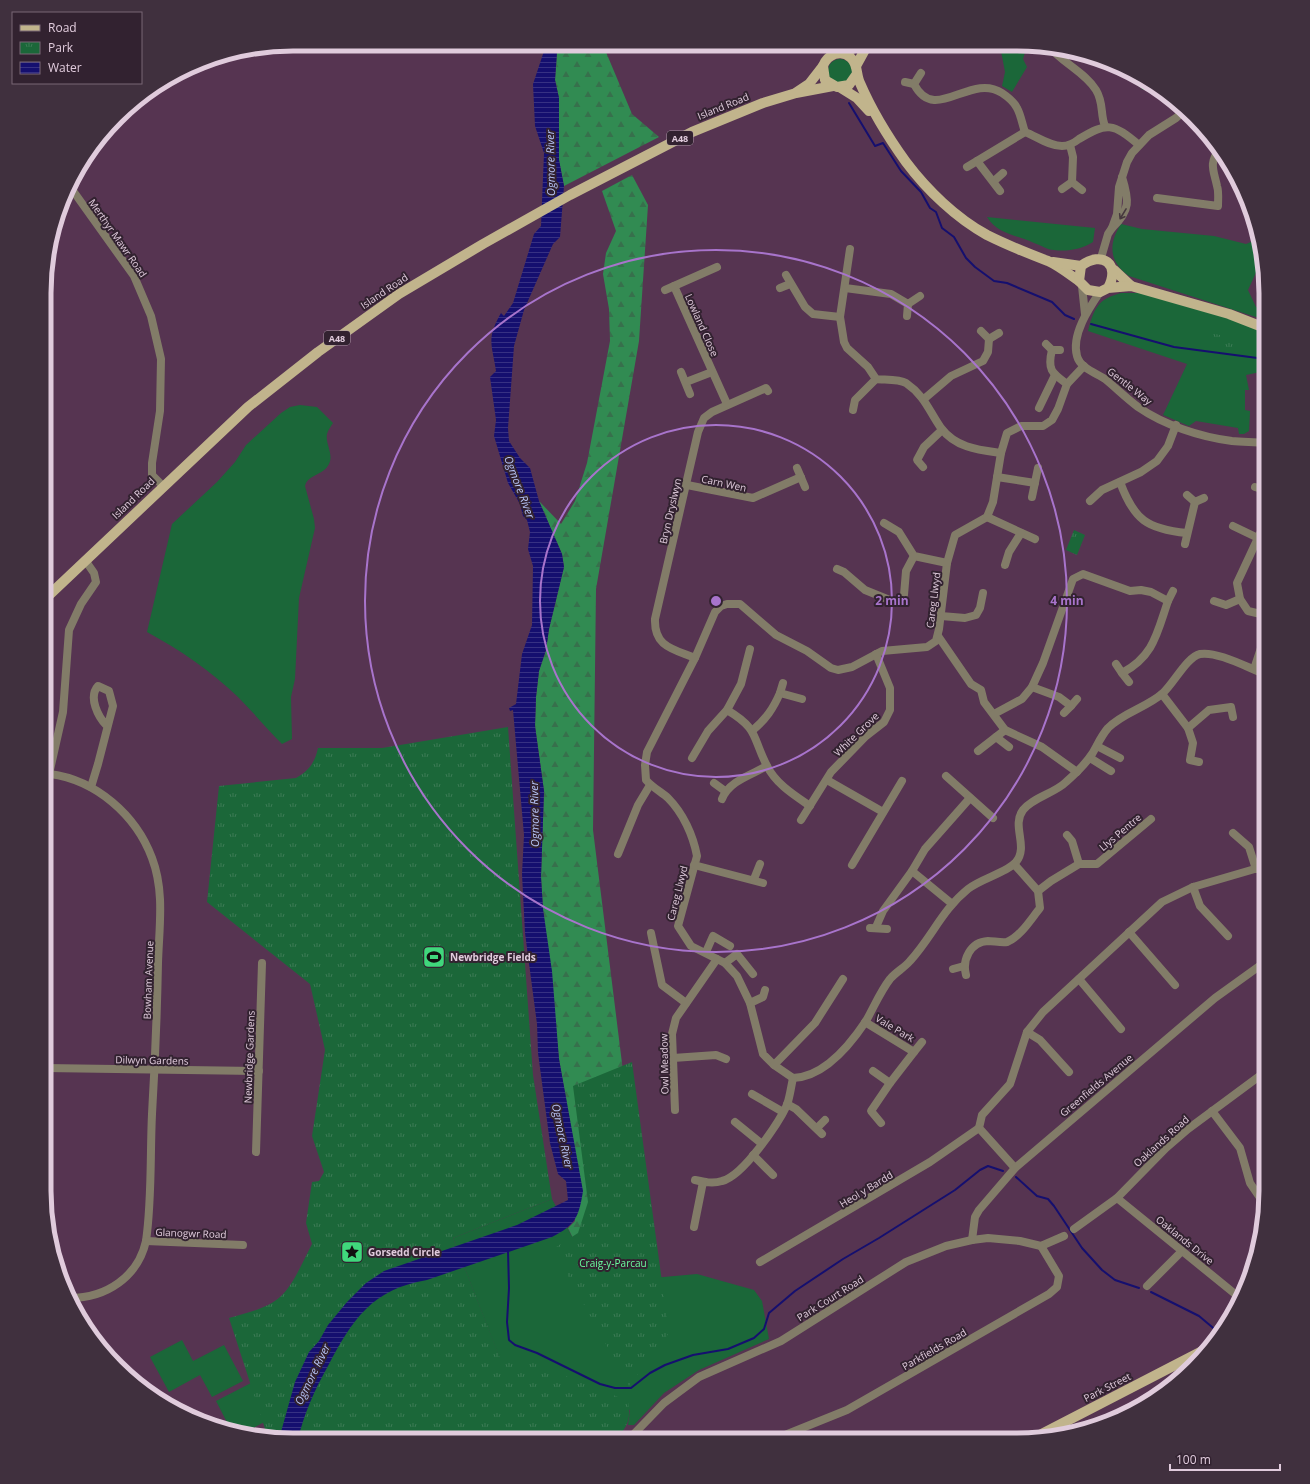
<svg xmlns="http://www.w3.org/2000/svg" width="1310" height="1484" font-family="'Open Sans',sans-serif">
  <defs>
    <pattern id="forest-firs" width="22" height="20" patternUnits="userSpaceOnUse"><rect width="22" height="20" fill="#318b52"/><path d="M5 1l3.5 6h-7zM16 11l3.5 6h-7z" fill="#37704c"/></pattern>
    <pattern id="park-tufts" width="24" height="20" patternUnits="userSpaceOnUse"><rect width="24" height="20" fill="#1b6739"/><path d="M3 7l-1-3M5 7V3M7 7l1-3M15 17l-1-3M17 17v-4M19 17l1-3" fill="none" stroke="#3c7b55"/></pattern>
    <pattern id="water-rules" width="6" height="5" patternUnits="userSpaceOnUse"><rect width="6" height="5" fill="#150f6f"/><path d="M0 2.5h6" fill="none" stroke="#373183"/></pattern>
  </defs>
  <rect width="100%" height="100%" fill="#563451"/>
  <g fill="#1b6739">
    <polygon points="1000,46 1027,46 1023,59 1027,67 1012,92 1002,86 1005,72"/>
    <circle cx="840" cy="71" r="12"/>
    <polygon points="1121,70 1142,77 1153,86 1149,90 1143,90"/>
    <path d="M 987,217 L 1095,228 L 1093,242 C 1082,249 1067,252 1054,250 C 1047,250 1041,245 1034,243 C 1017,235 997,234 987,217 Z"/>
    <path d="M 1121,224 L 1142,229 L 1214,236 L 1246,244 L 1258,239 L 1263,266 L 1259,266 L 1248,290 L 1256,307 L 1265,309 L 1265,320 L 1129,276 C 1109,262 1108,244 1121,224 Z"/>
    <path d="M 1121,293 L 1139,293 L 1220,315 L 1265,332 L 1265,371 L 1246,375 L 1249,390 L 1245,390 L 1245,410 L 1250,411 L 1249,431 L 1244,434 L 1239,434 L 1238,428 L 1196,421 L 1189,426 L 1163,415 L 1187,364 L 1088,331 C 1094,308 1098,299 1121,293 Z"/>
    <path d="M 300,405 L 317,407 L 333,423 C 331,426 328,430 327,434 C 325,444 334,454 329,464 C 323,476 308,474 305,486 L 314,519 L 315,528 L 299,598 L 295,679 L 291,697 L 292,739 L 282,744 C 267,729 253,712 238,697 C 211,671 180,650 147,632 L 172,524 L 217,482 L 235,462 L 246,445 L 281,413 L 290,407 Z"/>
    <polygon points="552,1199 575,1242 641,1279 697,1274 754,1290 762,1301 769,1339 699,1370 664,1393 634,1425 628,1425 630,1410 500,1359 453,1238"/>
    <polygon points="182,1340 193,1361 224,1345 243,1381 212,1397 200,1375 169,1392 150,1357"/>
    <polygon points="251,1383 270,1419 242,1434 232,1432 216,1401"/>
  </g>
  <g fill="url(#forest-firs)">
    <polygon points="561,45 603,45 632,114 659,137 564,186 559,160 559,98 555,80 557,52"/>
    <polygon points="632,175 648,205 639,341 596,589 593,830 642,1224 575,1242 568,1228 575,1221 570,1123 559,1059 543,909 541,877 544,791 535,726 536,697 539,671 546,650 549,629 564,567 562,554 539,501 561,524 575,501 587,463 610,341 609,309 603,274 606,253 616,231 602,191"/>
  </g>
  <g fill="url(#park-tufts)">
    <polygon points="1211,333 1242,340 1240,350 1209,343"/>
    <polygon points="1074,530 1085,535 1077,555 1066,550"/>
    <path d="M 508,727 L 533,1075 L 552,1199 L 453,1238 L 500,1358 L 508,1353 L 628,1401 C 631,1419 628,1425 617,1439 L 268,1438 L 229,1318 C 245,1313 267,1309 280,1297 C 293,1286 304,1259 312,1244 L 306,1223 L 312,1182 L 319,1181 L 324,1172 L 312,1136 L 325,1050 L 310,984 L 207,902 L 219,786 L 296,778 C 309,771 315,762 318,748 L 382,748 Z"/>
    <polygon points="632,1062 669,1333 629,1386 553,1249 578,1233 588,1202 573,1086"/>
  </g>
  <path fill="url(#water-rules)" d="M 546,45 L 561,45 L 557,52 L 555,80 L 559,98 L 559,160 L 564,186 L 560,237 L 553,244 L 524,310 L 514,346 L 508,428 L 509,441 L 520,458 L 530,468 L 539,501 L 562,554 L 564,567 L 549,629 L 546,650 L 539,671 L 536,697 L 535,726 L 544,791 L 541,877 L 543,909 L 552,971 L 559,1059 L 583,1191 C 579,1216 576,1225 552,1237 L 427,1280 C 372,1289 352,1320 328,1366 C 315,1389 304,1414 298,1439 L 279,1439 L 295,1382 L 309,1352 L 319,1341 L 328,1325 L 347,1302 L 366,1283 L 384,1271 L 517,1225 L 568,1200 L 566,1181 L 558,1174 L 550,1143 L 538,1053 L 537,1024 L 525,933 L 522,874 L 524,835 L 513,710 L 510,711 L 509,708 L 516,704 L 522,654 L 532,625 L 533,566 L 528,549 L 530,532 L 527,520 L 523,516 L 520,504 L 508,483 L 494,436 L 496,420 L 490,377 L 496,371 C 492,344 486,339 501,313 L 504,316 L 513,303 L 534,234 L 541,226 L 544,153 L 535,126 L 533,84 Z"/>
  <g fill="none" stroke-linecap="round" stroke-linejoin="round">
    <g stroke="#150f6f" stroke-width="2">
      <polyline points="849,103 875,146 883,143 901,171 921,192 930,208 936,212 942,228 954,237 966,258 975,267 994,281 1007,283 1052,302 1065,315 1074,319"/>
      <polyline points="1091,324 1174,347 1265,359"/>
      <polyline points="1016,1177 1037,1196 1048,1199 1054,1206 1082,1248 1102,1270 1115,1280 1139,1288"/>
      <polyline points="508,1251 509,1288 507,1322 509,1340 515,1345 537,1353 600,1384 615,1388 631,1388 650,1373 665,1365 693,1355 728,1349 754,1338 764,1329 769,1313 795,1291 843,1259 879,1238 955,1190 980,1170 988,1166 1003,1171"/>
      <polyline points="1151,1292 1199,1316 1218,1332"/>
    </g>
    <g stroke="#827c68" stroke-width="8">
      <path d="M 1049,46 C 1062,63 1085,72 1096,90 C 1104,103 1100,114 1105,126"/>
      <path d="M 921,73 L 914,84 C 935,125 970,72 1002,93 C 1008,97 1014,102 1017,108 C 1021,115 1022,124 1025,132 C 1036,136 1049,146 1062,146 C 1068,146 1074,143 1079,139 C 1107,122 1113,123 1139,145"/>
      <polyline points="905,82 914,84"/>
      <polyline points="1070,145 1073,157 1072,182 1082,190"/>
      <polyline points="967,167 977,161"/>
      <path d="M 1122,177 C 1129,200 1131,210 1112,228 L 1117,214 L 1119,187 L 1127,162 L 1132,153 L 1149,135 L 1176,118 L 1185,110"/>
      <polyline points="994,181 1003,173"/>
      <polyline points="71,188 134,276 151,316 161,359 160,411 152,463 152,475 163,486"/>
      <polyline points="1062,189 1072,182"/>
      <polyline points="1000,191 977,161 1025,132"/>
      <path d="M 1157,198 L 1218,206 C 1218,199 1219,192 1217,186 C 1214,171 1208,163 1220,149"/>
      <path d="M 850,249 L 840,317 L 844,342 L 847,348 L 868,367 L 876,379 C 884,380 899,379 906,383 C 925,396 929,411 941,428 C 956,448 979,450 1001,453"/>
      <polyline points="1101,258 1108,234 1112,228"/>
      <polyline points="786,275 805,307 813,314 840,317"/>
      <polyline points="674,286 727,404"/>
      <polyline points="1082,286 1085,314"/>
      <polyline points="780,288 790,284"/>
      <polyline points="845,288 891,294 908,304 920,296"/>
      <polyline points="665,290 717,267"/>
      <path d="M 1100,292 C 1089,308 1071,335 1077,356 C 1080,368 1096,373 1105,379 C 1116,388 1126,398 1138,407 C 1164,425 1200,437 1232,441 C 1243,442 1254,442 1265,443"/>
      <polyline points="907,316 908,304"/>
      <polyline points="981,331 989,339"/>
      <polyline points="989,339 999,333"/>
      <polyline points="1046,344 1052,350 1060,350"/>
      <path d="M 1052,350 C 1047,370 1052,373 1067,384"/>
      <path d="M 1084,366 L 1067,384 L 1058,409 L 1052,420 L 1043,426 L 1021,426 L 1007,433 L 1001,453 L 993,502 L 987,517 L 955,535 L 947,563 L 939,629 L 936,641 L 927,647 L 882,651 L 852,667 L 838,670 L 831,668 L 807,651 L 776,635 L 740,604 L 727,604 L 721,606 L 715,612 L 695,658 L 647,752 L 645,765 L 646,780 C 652,787 661,792 668,798 C 683,813 693,835 697,856 L 678,926 L 691,946 L 725,963 L 737,976 L 750,1003 L 763,1054 L 774,1065 L 793,1078 C 824,1077 850,1045 866,1021 C 874,1007 880,992 890,979 C 896,972 904,968 910,961 C 932,937 942,910 968,889 C 980,879 1008,872 1016,862 C 1029,846 1011,826 1023,810 C 1032,798 1055,793 1066,782 C 1075,774 1085,765 1092,754 C 1097,746 1101,736 1108,728 C 1124,712 1146,708 1163,693 C 1174,683 1187,657 1200,654 C 1218,651 1248,668 1265,674"/>
      <polyline points="681,372 690,394"/>
      <polyline points="686,382 712,372"/>
      <polyline points="924,399 951,376 983,361 988,352 989,339"/>
      <polyline points="1039,408 1055,375"/>
      <polyline points="853,410 855,400 876,379"/>
      <polyline points="923,467 917,460 924,447 942,430"/>
      <polyline points="797,468 805,487"/>
      <polyline points="997,477 1035,483"/>
      <path d="M 1120,482 C 1134,520 1147,529 1187,533"/>
      <polyline points="687,485 753,498 801,477"/>
      <polyline points="1255,487 1265,490"/>
      <polyline points="1187,495 1195,502"/>
      <polyline points="1032,497 1038,468"/>
      <polyline points="1090,501 1102,490 1141,472 1157,461 1168,446 1176,425"/>
      <polyline points="987,517 1035,539"/>
      <polyline points="884,523 899,532 914,556 947,563"/>
      <polyline points="1265,523 1237,583 1240,599 1248,611 1265,615"/>
      <polyline points="1233,526 1258,538"/>
      <polyline points="1185,544 1195,502 1204,498"/>
      <polyline points="1005,565 1009,552 1021,533"/>
      <polyline points="837,569 844,572 865,590 897,603 904,595 906,571 914,556"/>
      <polyline points="1168,601 1173,591"/>
      <polyline points="1214,601 1226,605 1240,599"/>
      <polyline points="941,616 965,618 976,615 980,608 983,593"/>
      <polyline points="938,636 971,684 981,690 984,702 1005,730 1042,747 1077,772"/>
      <path d="M 695,658 C 673,649 654,647 655,619 L 698,432 L 704,418 L 712,412 L 766,388 L 768,391"/>
      <polyline points="1254,669 1265,636"/>
      <polyline points="1122,673 1129,682"/>
      <polyline points="1032,687 1059,697 1071,706 1077,699"/>
      <polyline points="780,693 783,683"/>
      <polyline points="1162,694 1188,728 1209,710 1231,707 1233,717"/>
      <path d="M 727,710 C 759,729 752,737 767,766 C 776,784 794,795 810,806"/>
      <polyline points="1064,713 1071,706"/>
      <path d="M 994,714 L 1022,699 L 1032,687 L 1043,663 L 1073,579 L 1083,574 L 1130,591 L 1141,590 L 1151,592 L 1168,601 C 1157,633 1154,656 1122,673 L 1116,664"/>
      <polyline points="1188,728 1193,743 1190,760 1199,762"/>
      <path d="M 753,730 C 766,719 773,709 780,693 L 802,699"/>
      <polyline points="996,737 1009,747"/>
      <polyline points="1097,746 1120,758"/>
      <polyline points="978,751 1005,730"/>
      <polyline points="692,758 708,731 727,710 741,684 750,649"/>
      <polyline points="1090,758 1111,771"/>
      <path d="M 50,774 C 96,780 136,815 152,858 C 165,892 159,928 158,963 C 157,1014 155,1064 152,1114 C 150,1156 152,1200 146,1241 C 138,1277 106,1298 70,1298"/>
      <polyline points="946,776 993,818"/>
      <polyline points="827,780 883,812"/>
      <polyline points="714,783 725,791"/>
      <path d="M 91,787 L 98,764 L 113,706 L 109,691 L 98,686 C 88,697 98,717 107,726"/>
      <polyline points="45,792 63,712 69,630 81,604 96,582 94,573 85,560"/>
      <path d="M 722,799 C 729,781 751,775 767,766"/>
      <polyline points="801,820 831,772 866,736 884,722 890,710 890,688 876,654"/>
      <polyline points="1233,833 1249,847 1256,869"/>
      <polyline points="1067,835 1072,841 1079,864"/>
      <polyline points="618,854 638,805 650,785"/>
      <polyline points="694,865 763,883"/>
      <polyline points="852,865 902,781"/>
      <polyline points="912,871 951,903"/>
      <polyline points="754,879 760,864"/>
      <polyline points="1193,887 1200,906 1228,936"/>
      <polyline points="1038,891 1051,881 1079,864 1097,864 1151,819"/>
      <polyline points="876,927 883,911 912,871 925,849 970,798"/>
      <polyline points="870,928 887,929"/>
      <polyline points="1129,932 1175,985"/>
      <polyline points="651,933 662,985 686,1003"/>
      <polyline points="706,952 713,936 730,946"/>
      <polyline points="725,963 737,954 753,974"/>
      <polyline points="1260,966 1265,974"/>
      <polyline points="953,969 964,966"/>
      <path d="M 966,975 C 962,960 970,942 988,941 C 993,941 1002,943 1007,942 C 1021,936 1031,919 1040,908 L 1038,891 L 1014,864"/>
      <polyline points="1079,979 1121,1029"/>
      <polyline points="750,1003 763,997 765,990"/>
      <polyline points="865,1022 914,1052 890,1083 873,1071"/>
      <polyline points="1027,1032 1040,1040 1069,1072"/>
      <polyline points="914,1052 922,1042"/>
      <polyline points="673,1058 716,1055 726,1059"/>
      <polyline points="774,1065 815,1023 843,979"/>
      <polyline points="45,1068 259,1071"/>
      <polyline points="752,1094 783,1112"/>
      <polyline points="787,1104 796,1109 822,1134"/>
      <polyline points="675,1110 672,1034 676,1018 717,959"/>
      <polyline points="1212,1111 1240,1148 1250,1183 1265,1205"/>
      <polyline points="735,1122 762,1144"/>
      <polyline points="881,1123 871,1111 890,1083"/>
      <polyline points="817,1128 825,1120"/>
      <polyline points="256,1152 262,963"/>
      <polyline points="753,1155 773,1175"/>
      <polyline points="1015,1168 979,1128 982,1115 1010,1084 1027,1032 1043,1012 1162,902 1193,887 1265,866"/>
      <path d="M 695,1180 C 704,1182 713,1184 722,1181 C 743,1176 778,1124 787,1105 C 790,1096 791,1087 793,1078"/>
      <polyline points="1117,1198 1240,1298"/>
      <polyline points="694,1227 703,1182"/>
      <polyline points="1074,1229 1117,1198 1166,1148 1188,1129 1265,1072"/>
      <polyline points="972,1240 975,1217 979,1210 1015,1168 1215,998 1265,962"/>
      <polyline points="146,1241 243,1245"/>
      <polyline points="760,1262 930,1162 979,1128"/>
      <polyline points="1147,1286 1182,1251"/>
      <polyline points="1178,1364 1184,1373"/>
      <polyline points="629,1439 664,1403 699,1377 781,1341 906,1262 946,1246 972,1240 988,1238 1020,1241 1041,1246 1064,1236"/>
      <polyline points="775,1439 847,1410 1049,1294 1057,1287 1059,1276 1041,1246"/>
    </g>
    <g stroke="#c1b48c" stroke-width="10">
      <polyline points="841,53 860,46"/>
      <polyline points="856,66 867,46"/>
      <path d="M 856,75 L 849,85 L 837,87 L 825,80 L 823,66 C 827,55 841,48 851,58 C 858,64 856,75 860,83 C 872,111 888,137 906,162 C 927,190 956,218 987,235 C 1007,245 1027,253 1048,261 C 1059,266 1069,274 1079,281"/>
      <polyline points="841,88 857,98 869,111"/>
      <polyline points="797,92 809,84 823,66"/>
      <polyline points="1053,262 1081,266"/>
      <polyline points="1114,270 1131,286"/>
      <path d="M 1108,288 C 1121,264 1102,250 1081,266 L 1079,281 L 1088,290 L 1100,292 L 1108,288 L 1131,286 L 1229,314 L 1265,328"/>
      <polyline points="46,598 248,407 318,352 399,294 483,244 570,195 692,132 763,103 796,93 833,86"/>
      <polyline points="1032,1439 1210,1347"/>
    </g>
  </g>
  <defs><path id="oneway-shaft" d="M-6 0H5M1.5-3L5.5 0L1.5 3" fill="none" stroke-width="1.6" stroke-linecap="round" stroke-linejoin="round"/></defs>
  <use stroke="#46383e" href="#oneway-shaft" transform="translate(1123 214) rotate(121)"/>
  <g fill="none" stroke="#a874cc" stroke-width="2">
    <circle cx="716" cy="601" r="176"/>
    <circle cx="716" cy="601" r="351"/>
  </g>
  <defs>
    <g id="stadium-square" transform="scale(1.15)"><rect x="-9" y="-9" width="18" height="18" rx="4" fill="#40d77c" stroke="#322230"/><path d="M0-5a6.5 5 0 1 0 0 10a6.5 5 0 1 0 0-10ZM-3.5-1.8h7v3.6h-7Z" fill="#111"/></g>
    <g id="sight-square" transform="scale(1.15)"><rect x="-9" y="-9" width="18" height="18" rx="4" fill="#40d77c" stroke="#322230"/><path d="M0-6L1.8-2.2L6-1.7L2.9 1.2L3.7 5.4L0 3.3L-3.7 5.4L-2.9 1.2L-6-1.7L-1.8-2.2Z" fill="#111"/></g>
  </defs>
  <g fill-rule="evenodd">
    <use href="#stadium-square" x="434" y="957"/>
    <use href="#sight-square" x="352" y="1252"/>
  </g>
  <g text-anchor="middle" dominant-baseline="central" stroke-width="4" stroke-linejoin="round" paint-order="stroke">
    <g fill="#322230" stroke="#ac98a8" stroke-width="1">
      <rect x="667" y="131" width="26" height="14" rx="3"/>
      <rect x="324" y="331" width="26" height="14" rx="3"/>
    </g>
    <g font-size="9" font-weight="bold" fill="#e0cbdc">
      <text x="680" y="138">A48</text>
      <text x="337" y="338">A48</text>
    </g>
    <g font-size="10" fill="#e0cbdc" stroke="#322230">
      <text transform="translate(723 106) rotate(-22)">Island Road</text>
      <text transform="translate(118 238) rotate(55)">Merthyr Mawr Road</text>
      <text transform="translate(384 291) rotate(-34)">Island Road</text>
      <text transform="translate(702 325) rotate(66)">Lowland Close</text>
      <text transform="translate(1130 386) rotate(38)">Gentle Way</text>
      <text transform="translate(724 483) rotate(12)">Carn Wen</text>
      <text transform="translate(133 498) rotate(-44)">Island Road</text>
      <text transform="translate(670 511) rotate(-77)">Bryn Dryslwyn</text>
      <text transform="translate(933 600) rotate(-83)">Careg Llwyd</text>
      <text transform="translate(856 734) rotate(-44)">White Grove</text>
      <text transform="translate(1120 832) rotate(-40)">Llys Pentre</text>
      <text transform="translate(677 893) rotate(-76)">Careg Llwyd</text>
      <text transform="translate(148 980) rotate(-88)">Bowham Avenue</text>
      <text transform="translate(895 1028) rotate(31)">Vale Park</text>
      <text transform="translate(249 1057) rotate(-88)">Newbridge Gardens</text>
      <text transform="translate(152 1060) rotate(1)">Dilwyn Gardens</text>
      <text transform="translate(664 1064) rotate(-91)">Owl Meadow</text>
      <text transform="translate(1096 1085) rotate(-40)">Greenfields Avenue</text>
      <text transform="translate(1161 1141) rotate(-42)">Oaklands Road</text>
      <text transform="translate(866 1189) rotate(-31)">Heol y Bardd</text>
      <text transform="translate(191 1233) rotate(2)">Glanogwr Road</text>
      <text transform="translate(1185 1240) rotate(39)">Oaklands Drive</text>
      <text transform="translate(830 1298) rotate(-32)">Park Court Road</text>
      <text transform="translate(934 1349) rotate(-30)">Parkfields Road</text>
      <text transform="translate(1107 1387) rotate(-27)">Park Street</text>
    </g>
    <g font-size="10" font-weight="bold" fill="#e0cbdc" stroke="#322230" text-anchor="start">
      <text x="450" y="957">Newbridge Fields</text>
      <text x="368" y="1252">Gorsedd Circle</text>
    </g>
    <g font-size="10" fill="#6bfe9f" stroke="#322230">
      <text x="613" y="1263">Craig-y-Parcau</text>
    </g>
    <g font-size="11" font-style="italic" fill="#b8c6f9" stroke="#322230">
      <text transform="translate(550 163) rotate(-91)">Ogmore River</text>
      <text transform="translate(520 487) rotate(69)">Ogmore River</text>
      <text transform="translate(534 814) rotate(-91)">Ogmore River</text>
      <text transform="translate(563 1136) rotate(78)">Ogmore River</text>
      <text transform="translate(312 1374) rotate(-64)">Ogmore River</text>
    </g>
  </g>
  <path d="M0 0H1310V1484H0ZM293 51H1017A242 242 0 0 1 1259 293V1191A242 242 0 0 1 1017 1433H293A242 242 0 0 1 51 1191V293A242 242 0 0 1 293 51Z" fill="#40303e" fill-rule="evenodd"/>
  <path fill="none" stroke="#e0cbdc" stroke-width="5" d="M293 51H1017A242 242 0 0 1 1259 293V1191A242 242 0 0 1 1017 1433H293A242 242 0 0 1 51 1191V293A242 242 0 0 1 293 51Z"/>
  <circle cx="716" cy="601" r="6" fill="#a874cc" stroke="#322230" stroke-width="2"/>
  <g font-size="12" text-anchor="middle" font-weight="bold" fill="#a874cc" stroke="#322230" stroke-width="4" stroke-linejoin="round" paint-order="stroke">
    <text x="892" y="605">2 min</text>
    <text x="1067" y="605">4 min</text>
  </g>
  <rect x="12" y="12" width="130" height="72" fill="#322230" stroke="#786675"/>
  <rect x="20" y="25" width="20" height="6" fill="#c1b48c" stroke="#786675"/>
  <text x="48" y="32" font-size="12" fill="#e0cbdc">Road</text>
  <rect x="20" y="42" width="20" height="12" fill="url(#park-tufts)" stroke="#786675"/>
  <text x="48" y="52" font-size="12" fill="#e0cbdc">Park</text>
  <rect x="20" y="62" width="20" height="12" fill="url(#water-rules)" stroke="#786675"/>
  <text x="48" y="72" font-size="12" fill="#e0cbdc">Water</text>
  <path d="M1170 1464v6h110v-6" fill="none" stroke="#e0cbdc" stroke-width="2"/>
  <text x="1176" y="1464" font-size="12" fill="#e0cbdc" stroke="#322230" stroke-width="3" paint-order="stroke">100 m</text>
</svg>
